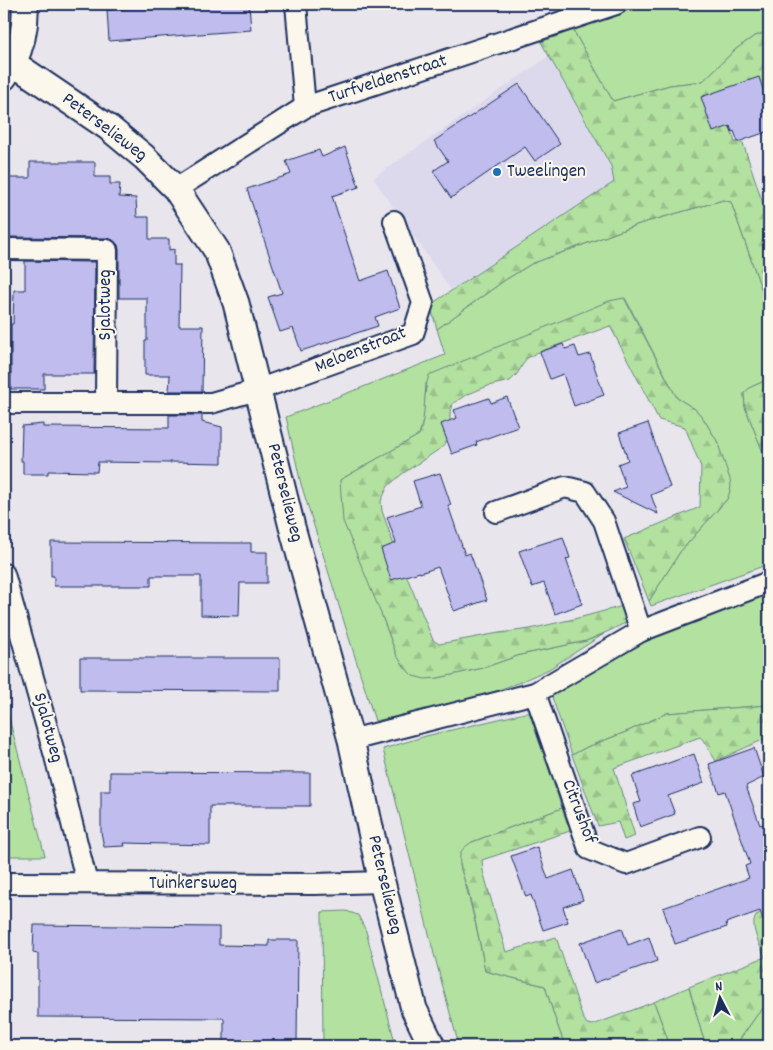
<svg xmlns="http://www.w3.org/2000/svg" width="773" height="1050" font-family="Dekko,sans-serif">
  <defs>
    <pattern id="forest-firs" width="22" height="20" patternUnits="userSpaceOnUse" patternTransform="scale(1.25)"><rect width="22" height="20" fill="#b3e1a0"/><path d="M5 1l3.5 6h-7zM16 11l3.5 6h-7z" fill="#99c18c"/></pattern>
  </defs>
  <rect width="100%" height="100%" fill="#e9e5ed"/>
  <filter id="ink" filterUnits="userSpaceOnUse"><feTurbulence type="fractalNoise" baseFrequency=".02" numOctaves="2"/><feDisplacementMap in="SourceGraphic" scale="10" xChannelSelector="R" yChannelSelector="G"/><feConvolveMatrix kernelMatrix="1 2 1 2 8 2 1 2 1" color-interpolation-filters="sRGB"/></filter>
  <g filter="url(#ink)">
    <polygon fill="#ddd9ed" points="549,56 611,166 614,182 451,290 373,178"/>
    <g fill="#b3e1a0" stroke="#67887f">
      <polygon points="646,4 766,4 769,14 769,31 753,37 736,49 703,81 670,85 613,101 573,30"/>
      <polygon points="723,200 731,202 769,311 769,379 751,387 744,394 745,407 769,467 769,564 651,606 649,601 680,552 728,498 722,457 717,441 703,418 695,409 677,398 625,298 426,383 424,417 419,435 340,480 382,616 397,656 438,678 483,668 520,655 586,641 604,634 549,669 520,682 496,691 422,711 375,721 301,484 286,417 445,355 437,329 505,280 531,264 639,224"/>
      <polygon points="769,594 769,705 667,713 626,732 587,747 572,755 552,697 556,693 598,668 671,628"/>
      <polygon points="4,699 45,856 4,856"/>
      <path d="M 529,712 L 562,808 L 472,842 L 460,865 C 470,900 479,935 485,971 L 545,986 L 554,1015 L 564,1043 L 590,1046 L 459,1046 L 434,954 L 383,749 L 426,736 Z"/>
      <polygon points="346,911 358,915 366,931 396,1046 323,1046 322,912"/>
      <polygon points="689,987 702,1034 707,1046 670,1046 654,1002"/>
      <polygon points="769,1002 769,1046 735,1046 757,1015"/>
    </g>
    <g fill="url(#forest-firs)" stroke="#67887f">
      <polygon points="573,30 613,101 670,85 703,81 736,49 753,37 769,31 769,86 722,105 735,142 743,143 769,222 769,311 731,202 723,200 639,224 531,264 505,280 437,329 430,305 614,182 611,166 541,42"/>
      <path d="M 624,298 L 677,398 L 695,409 L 703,418 L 717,441 L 730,479 L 731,487 L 728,498 L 680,552 L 649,601 L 624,539 L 700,507 L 701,467 L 685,427 L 659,420 L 610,326 L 536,353 L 526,359 L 517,374 L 510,381 L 488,386 L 466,395 L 452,404 L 450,412 L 450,427 L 449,436 L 444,446 L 402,474 L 388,486 L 381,501 L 382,511 L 395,548 L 433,640 L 439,644 L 499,633 L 530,629 L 578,618 L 623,606 L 629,621 L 609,631 L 586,641 L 520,655 L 483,668 L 438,678 L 425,679 L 413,676 L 406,669 L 397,656 L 382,616 L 343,521 L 340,480 L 419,435 C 427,416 422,395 429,375 L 609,301 Z"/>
      <polygon points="769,379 769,467 745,407 744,393 751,387"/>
      <polygon points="769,705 769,737 716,761 703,740 700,737 614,768 635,836 624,840 618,822 598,826 572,755 587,747 626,732 667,713"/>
      <path d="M 562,808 L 570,831 L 482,860 L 483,871 L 506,952 L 556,937 L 582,1016 L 587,1024 L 593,1025 L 654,1002 L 670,1046 L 590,1046 L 564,1043 L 554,1015 L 545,986 L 485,971 C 481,944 474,917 468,890 C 465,881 458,865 460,856 C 460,850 467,845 472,842 Z"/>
      <path d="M 769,909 L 769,1002 L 757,1015 L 735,1046 L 707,1046 L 702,1034 L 689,987 L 765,957 C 761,947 747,923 758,914 C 761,912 766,911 769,909 Z"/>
    </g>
    <g fill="#c0bcee" stroke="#1b2f5e">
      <polygon points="194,4 249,4 251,30 109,41 107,10"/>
      <polygon points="759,77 769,108 769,131 738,142 734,131 732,132 730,126 713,132 701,97"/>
      <polygon points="519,84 560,144 535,161 525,147 451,198 433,171 448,161 434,141"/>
      <polygon points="345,147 359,187 332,196 360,281 388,271 400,308 375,317 378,326 301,351 293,328 280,332 268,297 282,293 247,189 291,174 286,161 319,150 322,157"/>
      <polygon points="30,162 95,162 95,177 110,177 110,184 120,184 119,197 136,198 137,217 149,217 149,239 169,239 169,250 174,249 174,265 180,265 179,326 203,326 202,391 169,391 170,375 145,375 145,341 147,341 147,298 119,298 119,250 118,245 113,240 107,238 4,237 4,178 30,178"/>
      <polygon points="25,261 95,262 94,374 44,374 44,389 11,389 11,324 13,324 14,290 25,290"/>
      <polygon points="563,344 565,349 575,346 579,357 590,354 604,395 574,406 563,374 550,379 540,352"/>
      <polygon points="507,397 518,427 476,442 477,445 452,454 441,424 457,418 454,410 489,398 491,403"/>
      <polygon points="169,415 202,415 202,422 222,427 222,463 170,462 171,463 98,462 97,472 48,471 48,474 23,474 23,461 21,461 22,426 43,424 43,427 169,428"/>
      <polygon points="648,423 670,487 651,495 658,514 613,492 626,487 618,464 628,460 619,433"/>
      <polygon points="440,473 451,505 448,505 465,555 470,553 487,600 454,611 438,567 420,573 420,572 391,580 381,549 396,543 387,517 421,506 413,481"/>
      <polygon points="563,537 570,558 566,559 582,604 555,614 544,583 532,587 519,551"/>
      <polygon points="51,542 251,543 251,552 267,552 267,583 240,583 239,616 201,615 201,576 151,576 151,586 54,586 54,576 51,576"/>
      <polygon points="80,658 280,658 280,691 80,690"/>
      <polygon points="754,748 764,777 746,786 760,825 769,822 769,926 766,927 760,911 726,923 727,927 675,944 663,908 749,878 745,866 750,864 725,791 719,793 709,764"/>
      <polygon points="694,754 704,783 668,796 675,814 640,827 633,804 641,802 632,776"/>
      <polygon points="110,772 310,773 310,806 210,806 210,845 124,843 125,846 104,847 101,832 101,791 110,791"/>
      <polygon points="537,847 548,879 573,870 583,900 563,907 568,922 543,930 531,895 526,897 511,856"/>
      <polygon points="34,925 219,927 219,945 269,946 269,940 298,940 297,1046 224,1046 224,1018 38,1017 38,954 33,953"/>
      <polygon points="622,928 628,945 649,937 657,961 594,983 580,943"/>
    </g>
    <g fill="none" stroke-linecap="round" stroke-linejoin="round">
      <g stroke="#1b2f5e" stroke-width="24">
        <g id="minor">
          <polyline points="296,4 305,107"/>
          <polyline points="176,189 305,107 616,4"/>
          <polyline points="4,249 107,250 106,403"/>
          <polyline points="4,403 211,403 257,390 413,334 423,303 394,221"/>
          <polyline points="496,512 565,487 585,492 604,521 641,631"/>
          <polyline points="4,574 55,756 87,883"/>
          <polyline points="535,693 589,849 626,864 700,837"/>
          <polyline points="351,740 535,693 641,631 769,582"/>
          <polyline points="4,883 315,884 382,882"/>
        </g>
      </g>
      <g stroke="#1b2f5e" stroke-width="29">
        <g id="tertiary">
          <polyline points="13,63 109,128 144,157 176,189 217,251 236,303 292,527 351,740 382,882 414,1009 432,1046"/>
          <path d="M 4,77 C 7,72 11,68 13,63 C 22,45 26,23 25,4"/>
        </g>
      </g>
      <use href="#minor" stroke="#fbf7ec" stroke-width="20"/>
      <use href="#tertiary" stroke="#fbf7ec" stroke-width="25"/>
    </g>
  </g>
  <circle fill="#1f6fb2" stroke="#fbf7ec" stroke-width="2" cx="497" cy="172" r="5"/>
  <g text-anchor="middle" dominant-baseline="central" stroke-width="4" stroke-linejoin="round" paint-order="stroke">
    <g font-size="19" fill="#1b2f5e" stroke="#fbf7ec">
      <text transform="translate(388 80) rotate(-18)">Turfveldenstraat</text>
      <text transform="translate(104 128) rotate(37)">Peterselieweg</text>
      <text transform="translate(106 305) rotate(-90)">Sjalotweg</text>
      <text transform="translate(361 351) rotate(-22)">Meloenstraat</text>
      <text transform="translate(284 493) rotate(76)">Peterselieweg</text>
      <text transform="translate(47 728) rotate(75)">Sjalotweg</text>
      <text transform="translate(578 812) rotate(69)">Citrushof</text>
      <text x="193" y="884">Tuinkersweg</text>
      <text transform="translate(384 885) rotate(77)">Peterselieweg</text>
    </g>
    <g font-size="19" fill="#1b2f5e" stroke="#fbf7ec" text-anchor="start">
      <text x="507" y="172">Tweelingen</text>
    </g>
  </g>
  <rect width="773" height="1050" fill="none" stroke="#fbf7ec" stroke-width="20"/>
  <rect x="10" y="10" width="753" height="1030" fill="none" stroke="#1b2f5e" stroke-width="2" filter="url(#ink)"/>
  <g transform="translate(720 998) rotate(354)" stroke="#fbf7ec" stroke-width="4" paint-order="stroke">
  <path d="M0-4L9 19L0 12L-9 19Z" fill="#1b2f5e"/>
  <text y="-8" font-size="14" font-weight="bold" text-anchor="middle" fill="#1b2f5e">N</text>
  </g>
</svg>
